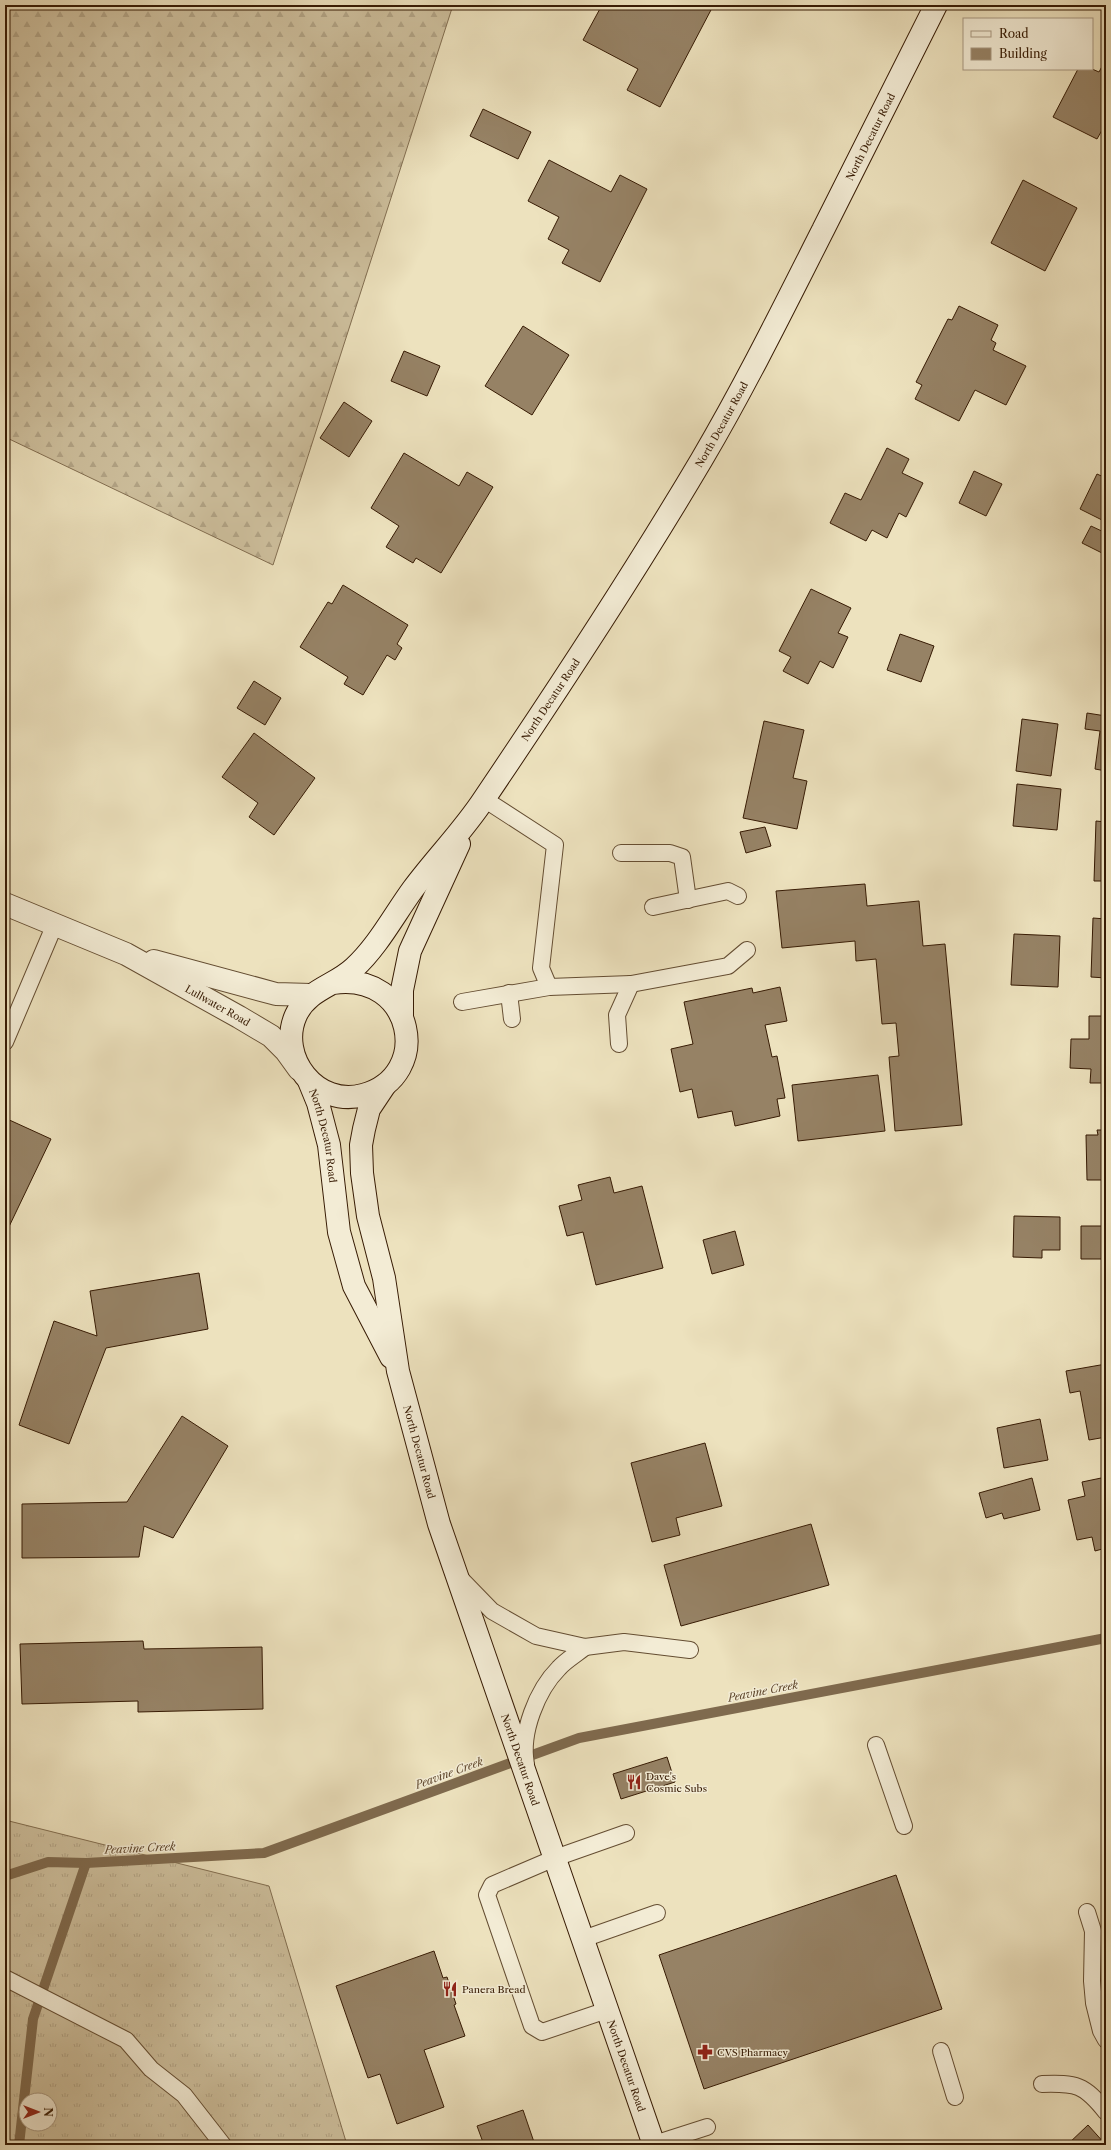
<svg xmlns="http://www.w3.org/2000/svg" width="1111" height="2150" font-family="'Libre Caslon Text',serif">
  <defs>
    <pattern id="grass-tufts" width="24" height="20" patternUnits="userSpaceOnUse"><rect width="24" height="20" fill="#cec09e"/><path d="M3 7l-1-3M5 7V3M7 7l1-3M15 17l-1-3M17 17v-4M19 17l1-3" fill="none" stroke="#b2a486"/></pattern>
    <pattern id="forest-firs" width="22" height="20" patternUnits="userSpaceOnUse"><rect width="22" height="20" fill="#cec09e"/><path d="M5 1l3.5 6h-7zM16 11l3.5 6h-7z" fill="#b2a486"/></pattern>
  </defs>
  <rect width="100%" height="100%" fill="#ede2be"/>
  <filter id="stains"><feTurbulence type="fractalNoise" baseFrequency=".005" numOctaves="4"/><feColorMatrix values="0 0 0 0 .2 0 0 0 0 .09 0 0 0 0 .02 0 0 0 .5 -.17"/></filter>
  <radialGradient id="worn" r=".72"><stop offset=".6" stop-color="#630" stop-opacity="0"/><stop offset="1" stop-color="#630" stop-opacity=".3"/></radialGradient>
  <path fill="url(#grass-tufts)" stroke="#826e51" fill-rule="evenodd" d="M 5,1820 L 269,1886 L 347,2145 L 5,2145 ZM 26,2100 L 50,2100 L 50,2124 L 26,2124 Z"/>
  <polygon fill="url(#forest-firs)" stroke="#826e51" points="5,5 453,5 273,565 5,437"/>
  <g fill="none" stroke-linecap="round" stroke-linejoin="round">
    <g stroke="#7f6a4e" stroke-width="10">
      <polyline points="5,1876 48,1862 86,1863 264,1853 579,1738 1106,1638"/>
      <polyline points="19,2145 33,2019 86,1863"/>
    </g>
  </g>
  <g fill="#968265" stroke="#371b04">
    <polygon points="602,5 666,5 674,9 676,5 706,5 712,8 660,107 627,90 638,69 583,40"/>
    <polygon points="1106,59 1106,123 1097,139 1053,117 1078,69 1092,69 1099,72"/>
    <polygon points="483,109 531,132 518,159 470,136"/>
    <polygon points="549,160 611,192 620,175 647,189 600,282 562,263 569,250 548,239 559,217 528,201"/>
    <polygon points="1023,180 1077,208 1045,271 991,243"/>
    <polygon points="959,306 998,325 991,340 996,343 993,350 1026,366 1006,405 975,390 959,421 915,399 922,385 916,382 948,319 952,320"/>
    <polygon points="523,326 569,355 532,415 485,386"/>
    <polygon points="404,351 440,366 427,396 391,381"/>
    <polygon points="344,402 372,421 349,457 320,438"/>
    <polygon points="887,448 909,459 902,473 923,483 906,517 899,513 887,538 872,530 866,541 830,523 845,493 861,500"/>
    <polygon points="404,453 459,486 467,472 493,487 441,573 416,558 413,563 386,547 399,526 371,508"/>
    <polygon points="974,471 1002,484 986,516 959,503"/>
    <polygon points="1097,474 1106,478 1106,522 1080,509"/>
    <polygon points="1091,526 1106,533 1106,555 1082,543"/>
    <polygon points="343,585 408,625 397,644 402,648 395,660 387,655 363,695 344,684 348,677 300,647 328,602 332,604"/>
    <polygon points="811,589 851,608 838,633 848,637 833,668 820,661 808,684 783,671 791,657 779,651"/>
    <polygon points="900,634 934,646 921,682 887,670"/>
    <polygon points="254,681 281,698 265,725 237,708"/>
    <polygon points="1087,713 1106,716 1106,771 1095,769 1100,731 1085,729"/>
    <polygon points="1022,719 1058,724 1051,776 1016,771"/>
    <polygon points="764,721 804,730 793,778 807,781 797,829 743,818"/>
    <polygon points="254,733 315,778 274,835 249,817 258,803 222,777"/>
    <polygon points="1017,784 1061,789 1057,830 1013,826"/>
    <polygon points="1096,821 1106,822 1106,881 1094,881"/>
    <polygon points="765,827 771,846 746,853 740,832"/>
    <polygon points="865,884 867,906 919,901 923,946 945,944 962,1125 895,1131 889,1057 899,1056 896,1023 882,1024 876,959 856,961 855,941 782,948 776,891"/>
    <polygon points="1093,918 1106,919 1106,978 1091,977"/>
    <polygon points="1014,934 1060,936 1058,987 1011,985"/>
    <polygon points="780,987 787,1021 765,1025 772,1057 777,1056 785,1098 777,1099 780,1116 735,1126 732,1111 698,1118 692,1089 680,1092 671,1049 693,1044 684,1002 752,988 753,993"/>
    <polygon points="1089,1016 1106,1016 1106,1083 1090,1083 1091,1069 1070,1068 1071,1039 1089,1039"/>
    <polygon points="878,1075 885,1131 798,1141 792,1085"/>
    <polygon points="5,1118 51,1139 5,1235"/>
    <polygon points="1097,1130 1106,1130 1106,1189 1102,1189 1102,1180 1087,1180 1086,1135 1098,1135"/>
    <polygon points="610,1177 614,1193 642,1186 663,1268 596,1285 583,1232 567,1236 559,1206 582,1200 578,1185"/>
    <polygon points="1014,1216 1060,1217 1060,1250 1042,1250 1042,1258 1013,1257"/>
    <polygon points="1081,1226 1106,1226 1106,1270 1105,1259 1081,1259"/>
    <polygon points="735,1231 744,1265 712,1274 703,1240"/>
    <polygon points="199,1273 208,1329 106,1348 69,1444 19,1425 54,1321 97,1336 90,1291"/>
    <polygon points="1106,1364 1106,1437 1089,1440 1080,1391 1070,1393 1066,1371"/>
    <polygon points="182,1416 228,1446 173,1538 144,1526 139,1557 22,1558 22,1504 127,1502"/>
    <polygon points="1040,1419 1048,1460 1004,1468 997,1428"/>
    <polygon points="705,1443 722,1506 676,1518 680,1535 652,1542 631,1463"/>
    <polygon points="1106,1477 1106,1548 1095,1551 1092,1537 1077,1540 1068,1500 1085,1496 1082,1482"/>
    <polygon points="1032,1478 1040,1510 1004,1519 1002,1513 986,1518 979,1493"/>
    <polygon points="811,1524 829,1585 681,1626 664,1565"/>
    <polygon points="143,1641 144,1649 262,1647 263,1709 138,1712 138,1701 22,1704 20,1644"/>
    <polygon points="667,1757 675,1782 621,1799 613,1774"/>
    <polygon points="896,1875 942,2009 704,2089 659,1955"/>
    <polygon points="434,1951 443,1978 447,1977 456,2004 454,2005 465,2036 424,2050 444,2107 397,2124 380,2074 368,2078 336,1986"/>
    <polygon points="523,2110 535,2145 484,2145 477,2126"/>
    <polygon points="1088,2125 1106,2145 1067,2145"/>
  </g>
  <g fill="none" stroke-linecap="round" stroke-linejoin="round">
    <g stroke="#644d32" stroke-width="18">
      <g id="lane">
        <polyline points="484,799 555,845 541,968 549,987"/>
        <polyline points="621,853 670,853 682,857 688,900"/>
        <polyline points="653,907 728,891 738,896"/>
        <polyline points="509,993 512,1019"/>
        <polyline points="462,1002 549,987 631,984 728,966 747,950"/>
        <polyline points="5,1042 55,924"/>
        <polyline points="619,1044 617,1015 631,984"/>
        <polyline points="460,1578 492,1611 536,1636 585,1647 624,1642 690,1650"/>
        <polyline points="876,1745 904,1826"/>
        <path d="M 526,1764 C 520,1733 537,1690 559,1668 C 566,1660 577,1654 585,1647"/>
        <polyline points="1087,1912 1093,1931 1092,1981 1094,2003 1101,2031 1106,2040"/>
        <polyline points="583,1939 657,1913"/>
        <polyline points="5,1978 126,2040 151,2069 184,2095 223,2145"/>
        <polyline points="607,2010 542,2032 532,2026 487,1895 492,1885 555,1858 626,1833"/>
        <polyline points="941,2051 955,2097"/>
        <path d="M 1042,2084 C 1076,2083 1084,2084 1106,2112"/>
        <polyline points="654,2144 707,2127"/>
      </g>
    </g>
    <g stroke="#644d32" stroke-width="24">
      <g id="street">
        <path id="s1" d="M 5,904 L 126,954 L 239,1017 L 271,1036 L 286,1051 L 299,1069"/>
        <polyline points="154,961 276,994 311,995"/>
      </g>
    </g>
    <g stroke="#371b04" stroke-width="24">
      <g id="secondary">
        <path id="s2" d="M 333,983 C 414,971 434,1076 363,1095 C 317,1108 277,1057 296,1015 C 308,989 335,986 354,968 C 378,946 394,915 413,889 C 436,858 463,831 484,799 C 559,688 634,574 702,459 C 746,384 784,307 823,230 C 861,155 899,80 936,5"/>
        <polyline points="402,1017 402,990 410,951 459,844"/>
        <path id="s3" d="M 309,1081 L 318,1103 L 329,1145 L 339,1232 L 354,1286 L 391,1357"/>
        <path id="s4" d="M 385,1085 L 369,1109 L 364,1129 L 361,1145 L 362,1173 L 368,1216 L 384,1278 L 398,1371 L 439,1524 L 654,2145"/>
      </g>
    </g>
    <use href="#lane" stroke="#f3ecd5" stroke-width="16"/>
    <use href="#street" stroke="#f3ecd5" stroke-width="22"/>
    <use href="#secondary" stroke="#f3ecd5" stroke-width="22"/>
  </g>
  <defs>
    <g id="restaurant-bare" transform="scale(1.2)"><path d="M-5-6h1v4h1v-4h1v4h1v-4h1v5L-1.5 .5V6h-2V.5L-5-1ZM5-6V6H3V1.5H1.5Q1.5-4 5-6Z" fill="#8f2418" stroke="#f3ecd5" stroke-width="2.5" paint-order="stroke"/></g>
    <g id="pharmacy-bare" transform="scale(1.2)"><path d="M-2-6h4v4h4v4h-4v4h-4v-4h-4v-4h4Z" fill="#8f2418" stroke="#f3ecd5" stroke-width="2.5" paint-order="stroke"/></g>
  </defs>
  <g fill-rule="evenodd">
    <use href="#restaurant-bare" x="634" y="1782"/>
    <use href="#restaurant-bare" x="450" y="1989"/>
    <use href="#pharmacy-bare" x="705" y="2052"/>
  </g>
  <g text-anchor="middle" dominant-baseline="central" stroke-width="3" stroke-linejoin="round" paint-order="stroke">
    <g font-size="10" fill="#371b04" stroke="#f3ecd5">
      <text stroke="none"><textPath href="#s2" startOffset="1368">North Decatur Road</textPath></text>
      <text stroke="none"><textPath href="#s2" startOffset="1044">North Decatur Road</textPath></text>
      <text stroke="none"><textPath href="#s2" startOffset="720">North Decatur Road</textPath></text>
      <text stroke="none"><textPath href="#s1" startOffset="236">Lullwater Road</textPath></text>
      <text stroke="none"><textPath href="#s3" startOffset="57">North Decatur Road</textPath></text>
      <text stroke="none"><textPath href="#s4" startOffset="379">North Decatur Road</textPath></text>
      <text stroke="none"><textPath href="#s4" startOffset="703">North Decatur Road</textPath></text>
      <text stroke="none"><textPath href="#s4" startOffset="1027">North Decatur Road</textPath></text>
    </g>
    <g font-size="10" fill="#371b04" stroke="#f3ecd5" text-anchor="start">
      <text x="646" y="1776">Dave's<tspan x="646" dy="12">Cosmic Subs</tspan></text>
      <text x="462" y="1989">Panera Bread</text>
      <text x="717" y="2052">CVS Pharmacy</text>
    </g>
    <g font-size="11" font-style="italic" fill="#61492f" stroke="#f3ecd5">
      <text transform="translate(763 1691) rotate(-11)">Peavine Creek</text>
      <text transform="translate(449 1773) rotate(-20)">Peavine Creek</text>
      <text transform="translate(140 1848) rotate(-3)">Peavine Creek</text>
    </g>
  </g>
  <rect width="1111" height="2150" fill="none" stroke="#ede2be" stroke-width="20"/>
  <rect x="6" y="6" width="1099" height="2138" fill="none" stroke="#371b04" stroke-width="2"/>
  <rect x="10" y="10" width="1091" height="2130" fill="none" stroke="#371b04"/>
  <rect x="963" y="18" width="130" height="52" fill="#f3ecd5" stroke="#a89881"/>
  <rect x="971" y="31" width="20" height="6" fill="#f3ecd5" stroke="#a89881"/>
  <text x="999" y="38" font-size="12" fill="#371b04">Road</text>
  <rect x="971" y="48" width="20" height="12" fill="#968265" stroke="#a89881"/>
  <text x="999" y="58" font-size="12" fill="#371b04">Building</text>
  <g transform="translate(38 2112) rotate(90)"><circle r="19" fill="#f3ecd5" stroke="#a89881"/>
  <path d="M0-3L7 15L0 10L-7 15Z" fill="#8f2418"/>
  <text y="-6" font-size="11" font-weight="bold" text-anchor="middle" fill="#371b04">N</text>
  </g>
  <rect width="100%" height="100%" filter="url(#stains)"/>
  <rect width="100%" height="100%" fill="url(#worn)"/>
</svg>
